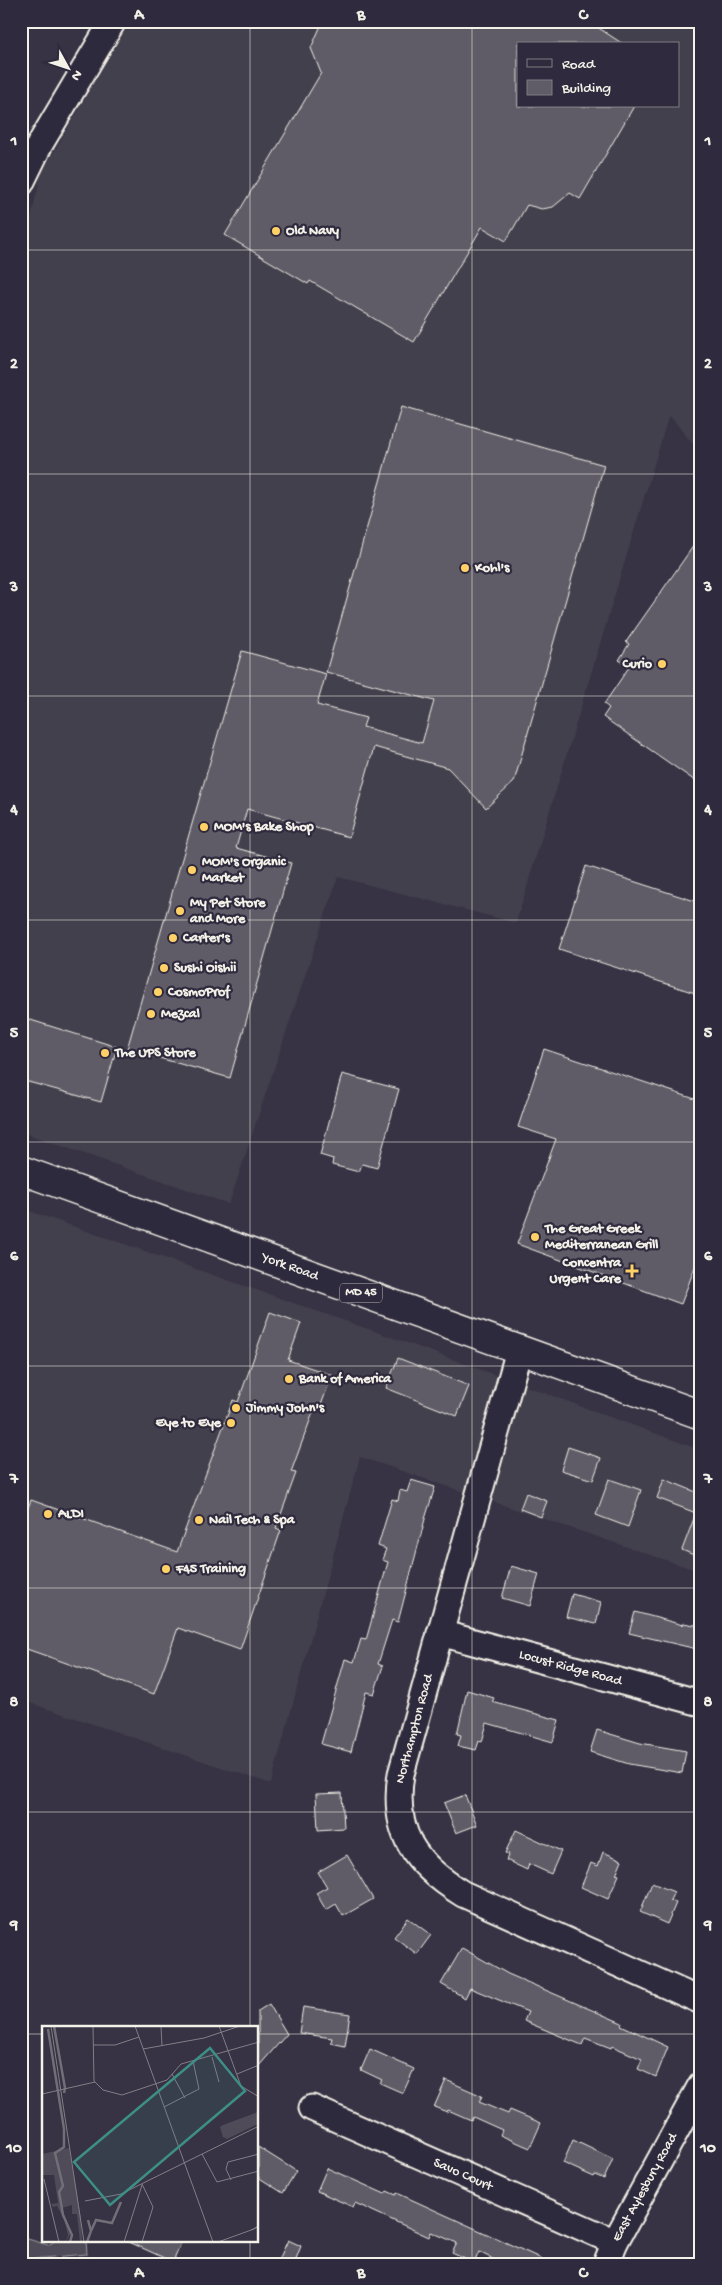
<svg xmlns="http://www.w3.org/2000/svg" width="722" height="2285" font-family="'Gochi Hand',sans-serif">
  <rect width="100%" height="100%" fill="#373244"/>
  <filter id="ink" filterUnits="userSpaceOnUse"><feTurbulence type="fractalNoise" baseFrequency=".02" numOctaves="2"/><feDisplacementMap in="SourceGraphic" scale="10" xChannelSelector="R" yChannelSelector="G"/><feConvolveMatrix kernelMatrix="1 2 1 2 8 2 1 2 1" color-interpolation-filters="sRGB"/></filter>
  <g filter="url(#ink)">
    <g fill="#433f4e" fill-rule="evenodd">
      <path d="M 130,21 L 701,21 L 701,454 L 669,415 L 516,923 L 338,877 L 229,1204 L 21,1132 L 21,261 L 41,174 ZM 518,44 L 678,44 L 678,106 L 518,106 Z"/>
      <polygon points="21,1208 394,1338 701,1450 701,1572 360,1457 271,1784 21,1700"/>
    </g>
    <polygon fill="#504b59" stroke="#a29ea0" points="21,2237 48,2245 55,2241 86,2241 87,2254 21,2260"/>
    <g fill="#5f5c67" stroke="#f4f1e8">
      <polygon points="323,21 588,21 623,44 518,44 518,106 634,106 580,199 570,193 553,207 542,209 527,205 506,241 482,227 414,342 310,281 308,284 225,235 321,73 311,48"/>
      <polygon points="401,407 604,465 514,782 486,808 448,768 374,747 349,837 247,809 236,848 291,863 230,1078 127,1049 242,651 326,674 317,705 366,718 363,727 422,743 434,701 326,672"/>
      <polygon points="701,535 701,785 603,717 609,708 604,704 629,667 619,660 629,644 626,642"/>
      <polygon points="586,866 701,903 701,995 559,949"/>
      <polygon points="21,1017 117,1047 101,1102 21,1080"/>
      <polygon points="544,1049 701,1101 701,1251 681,1304 517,1244 556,1139 518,1127"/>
      <polygon points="342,1074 399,1089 377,1168 362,1164 359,1172 332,1165 333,1159 320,1155"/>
      <polygon points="270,1312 301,1323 288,1360 332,1375 320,1408 315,1407 291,1472 296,1473 276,1528 281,1530 240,1650 178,1628 154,1694 21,1647 21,1526 31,1500 177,1552 233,1400 238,1402"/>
      <polygon points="398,1358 469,1386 457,1416 386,1388"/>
      <polygon points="568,1447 601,1458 593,1480 561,1470"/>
      <polygon points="609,1479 641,1490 628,1527 596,1515"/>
      <polygon points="664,1479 701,1494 701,1558 682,1550 696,1513 657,1498"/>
      <polygon points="411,1480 435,1487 425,1519 398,1622 392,1620 378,1664 383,1666 374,1694 366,1692 351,1752 321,1744 345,1659 354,1662 361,1639 366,1640 388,1562 382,1560 386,1549 378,1546 392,1499 398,1501 400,1490 407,1492"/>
      <polygon points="526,1493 547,1501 541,1517 520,1509"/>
      <polygon points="511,1566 539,1574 530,1606 502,1598"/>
      <polygon points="572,1594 601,1602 596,1624 566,1617"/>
      <polygon points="635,1612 683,1625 683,1623 701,1626 701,1650 629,1633"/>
      <polygon points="467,1690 494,1698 492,1702 559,1720 553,1742 487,1723 482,1742 479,1741 476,1750 458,1746 461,1735 457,1734"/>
      <polygon points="597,1730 640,1743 686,1751 682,1773 629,1764 590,1752"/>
      <polygon points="342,1793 344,1828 318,1830 316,1794"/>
      <polygon points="465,1795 477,1825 456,1833 444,1803"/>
      <polygon points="516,1830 561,1851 551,1874 529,1864 527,1870 506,1860 509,1854 505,1853"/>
      <polygon points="603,1852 622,1860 616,1874 619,1875 608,1899 581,1887 591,1863 598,1866"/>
      <polygon points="347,1855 373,1899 343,1916 336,1904 326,1910 316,1893 327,1887 318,1872"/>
      <polygon points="652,1883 674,1892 670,1900 676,1903 667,1924 640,1912"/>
      <polygon points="408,1918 431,1935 417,1954 394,1937"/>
      <polygon points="462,1948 508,1974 622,2023 621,2025 668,2047 656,2077 638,2069 642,2059 612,2046 611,2048 585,2038 582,2045 524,2021 528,2012 470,1988 465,1998 441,1984"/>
      <polygon points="269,2004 287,2034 258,2067 258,2011"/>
      <polygon points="303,2007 350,2014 345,2046 331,2043 332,2038 299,2033"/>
      <polygon points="370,2049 414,2069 403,2093 380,2083 382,2080 361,2070"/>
      <polygon points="446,2080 482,2096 479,2102 508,2114 510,2110 541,2123 530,2148 500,2135 502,2130 473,2117 471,2120 448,2110 447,2112 434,2107"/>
      <polygon points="573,2140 613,2159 604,2179 595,2175 594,2177 563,2163"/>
      <polygon points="258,2147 296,2171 283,2193 258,2177"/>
      <polygon points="327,2168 385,2194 387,2191 396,2195 397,2193 553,2264 503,2264 479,2252 474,2263 452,2253 457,2243 431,2232 429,2237 355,2203 353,2207 317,2191"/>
      <polygon points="288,2240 301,2246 294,2264 277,2264"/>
      <polygon points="127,2241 182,2241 173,2262"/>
    </g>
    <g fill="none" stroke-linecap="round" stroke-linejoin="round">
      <g stroke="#f4f1e8" stroke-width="29">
        <g id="minor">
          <polyline points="21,183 40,144 113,21"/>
          <path d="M 519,1350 L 401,1774 C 392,1832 414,1864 463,1894 L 701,2001"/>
          <path id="s1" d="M 440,1633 L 701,1703"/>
          <path id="s2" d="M 312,2108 L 615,2242"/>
          <path id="s3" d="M 606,2264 L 615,2242 L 701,2085"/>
        </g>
      </g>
      <g stroke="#f4f1e8" stroke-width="31">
        <g id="major">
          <path id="s4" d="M 21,1170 L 701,1415"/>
        </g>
      </g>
      <use href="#minor" stroke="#2f2a3d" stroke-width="25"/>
      <use href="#major" stroke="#2f2a3d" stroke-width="28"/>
    </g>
  </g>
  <path fill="none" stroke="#f4f1e8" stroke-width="1" stroke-opacity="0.55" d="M 250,21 L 250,2028M 472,21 L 472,2264M 21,250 L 701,250M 21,474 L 701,474M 21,696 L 701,696M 21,920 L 701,920M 21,1142 L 701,1142M 21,1366 L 701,1366M 21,1588 L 701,1588M 21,1812 L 701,1812M 21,2034 L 44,2034M 258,2034 L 701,2034M 250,2241 L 250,2264"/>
  <g fill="#ffd166" stroke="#2f2a3d" stroke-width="2">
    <circle cx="276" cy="231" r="5"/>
    <circle cx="465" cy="568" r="5"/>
    <circle cx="662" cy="664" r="5"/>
    <circle cx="204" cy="827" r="5"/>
    <circle cx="192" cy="870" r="5"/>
    <circle cx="180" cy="911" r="5"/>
    <circle cx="173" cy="938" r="5"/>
    <circle cx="164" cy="968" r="5"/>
    <circle cx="158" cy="992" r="5"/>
    <circle cx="151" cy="1014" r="5"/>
    <circle cx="105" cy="1053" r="5"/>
    <circle cx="535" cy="1237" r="5"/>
    <path d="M629.5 1263.5h5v5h5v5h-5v5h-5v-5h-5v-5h5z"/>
    <circle cx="289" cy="1379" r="5"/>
    <circle cx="236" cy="1408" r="5"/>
    <circle cx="231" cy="1423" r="5"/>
    <circle cx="48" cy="1514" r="5"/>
    <circle cx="199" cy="1520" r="5"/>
    <circle cx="166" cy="1569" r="5"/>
  </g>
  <g text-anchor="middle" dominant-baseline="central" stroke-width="4.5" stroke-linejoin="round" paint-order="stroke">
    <rect fill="#2f2a3d" stroke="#b9b5b5" stroke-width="1" x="340" y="1283.5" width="42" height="19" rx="4"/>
    <g font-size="12" font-weight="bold" fill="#f4f1e8">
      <text x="361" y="1293">MD 45</text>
    </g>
    <g font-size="14" font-weight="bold" fill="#f4f1e8" stroke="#2f2a3d" text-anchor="start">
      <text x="286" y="231">Old Navy</text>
      <text x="475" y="568">Kohl's</text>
      <text x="652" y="664" text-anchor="end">Curio</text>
      <text x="214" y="827">MOM's Bake Shop</text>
      <text x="202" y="862">MOM's Organic<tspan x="202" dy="16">Market</tspan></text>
      <text x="190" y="903">My Pet Store<tspan x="190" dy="16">and More</tspan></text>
      <text x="183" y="938">Carter's</text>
      <text x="174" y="968">Sushi Oishii</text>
      <text x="168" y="992">CosmoProf</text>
      <text x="161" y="1014">Mezcal</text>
      <text x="115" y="1053">The UPS Store</text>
      <text x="545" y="1229">The Great Greek<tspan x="545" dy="16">Mediterranean Grill</tspan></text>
      <text x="621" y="1263" text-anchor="end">Concentra<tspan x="621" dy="16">Urgent Care</tspan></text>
      <text x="299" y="1379">Bank of America</text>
      <text x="246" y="1408">Jimmy John's</text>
      <text x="221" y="1423" text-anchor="end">Eye to Eye</text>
      <text x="58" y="1514">ALDI</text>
      <text x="209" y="1520">Nail Tech &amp; Spa</text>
      <text x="176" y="1569">F45 Training</text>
    </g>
    <g font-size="14" fill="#f4f1e8" stroke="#2f2a3d">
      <text stroke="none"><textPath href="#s4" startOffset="286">York Road</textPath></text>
      <text stroke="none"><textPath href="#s1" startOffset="135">Locust Ridge Road</textPath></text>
      <text transform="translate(415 1729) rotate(-75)">Northampton Road</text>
      <text stroke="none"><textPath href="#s2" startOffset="165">Savo Court</textPath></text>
      <text stroke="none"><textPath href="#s3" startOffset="86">East Aylesbury Road</textPath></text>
    </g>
  </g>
  <g transform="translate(42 2026)">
    <rect width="216" height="216" fill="#373244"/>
    <path d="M 216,86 L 216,98 L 185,113 L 181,111 L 178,101 L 181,99 ZM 27,122 L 39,192 L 40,216 L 38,216 L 35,188 L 30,188 L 30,179 L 20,182 L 29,207 L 24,216 L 26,209 L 22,193 L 15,180 L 11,181 L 9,178 L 16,177 L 12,149 L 0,149 L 0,128 Z" fill="#504b59"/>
    <path fill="none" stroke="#726e77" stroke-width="2.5" d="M 12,0 L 23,62 L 22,67M 6,3 L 22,103 L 22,121 L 13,127 L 21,160 L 17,166 L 21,189 L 30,209 L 28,216M 49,205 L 54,194 L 70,197 L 79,176M 45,216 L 49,205 L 46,194"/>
    <path fill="none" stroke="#837e86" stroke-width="1" d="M 9,0 L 42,216M 51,0 L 52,55 L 61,64 L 80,69 L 125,54 L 139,38 L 217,16M 93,0 L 171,216M 119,0 L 120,20M 177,0 L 199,60 L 217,71M 51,19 L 73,19 L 97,11M 101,23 L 162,12 L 198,0M 170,31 L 177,56M 130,48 L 143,72M 195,48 L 217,39M 0,68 L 53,56M 122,81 L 157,63 L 151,35M 160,128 L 175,156 L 217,145M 2,153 L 17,216M 189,154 L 184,143 L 186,136 L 217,128M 43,175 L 79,168 L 217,100M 82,216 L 100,159M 100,216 L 111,181 L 100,158M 176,216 L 212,203 L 215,201 L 209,204"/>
    <path fill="#3d8f86" fill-opacity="0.15" stroke="#3d8f86" stroke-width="2.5" d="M 168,22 L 203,65 L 68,179 L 32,136 Z"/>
    <rect width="216" height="216" fill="none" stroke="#f4f1e8" stroke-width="2.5"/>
  </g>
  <rect width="722" height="2285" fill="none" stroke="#2f2a3d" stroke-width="55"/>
  <rect x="517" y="42" width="162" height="65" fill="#2f2a3d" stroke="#7e7a81"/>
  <rect x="527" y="59" width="25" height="8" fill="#2f2a3d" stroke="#7e7a81"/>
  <text x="562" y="68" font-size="15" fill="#f4f1e8">Road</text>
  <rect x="527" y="80" width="25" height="15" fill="#5f5c67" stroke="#7e7a81"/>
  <text x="562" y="92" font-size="15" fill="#f4f1e8">Building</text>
  <g transform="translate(68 68) rotate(130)" stroke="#2f2a3d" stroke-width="4" paint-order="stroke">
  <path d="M0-4L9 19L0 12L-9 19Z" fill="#f4f1e8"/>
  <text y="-8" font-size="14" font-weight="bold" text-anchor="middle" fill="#f4f1e8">N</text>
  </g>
  <rect x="28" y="28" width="666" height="2230" fill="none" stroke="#f4f1e8" stroke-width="2"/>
  <g font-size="16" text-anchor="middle" font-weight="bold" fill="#f4f1e8">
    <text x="139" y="19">A</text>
    <text x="361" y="19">B</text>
    <text x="583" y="19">C</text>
    <text x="14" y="145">1</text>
    <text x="708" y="145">1</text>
    <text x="14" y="368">2</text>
    <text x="708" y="368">2</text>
    <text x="14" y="591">3</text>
    <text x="708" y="591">3</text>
    <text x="14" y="814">4</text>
    <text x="708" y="814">4</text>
    <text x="14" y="1037">5</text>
    <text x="708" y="1037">5</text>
    <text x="14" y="1260">6</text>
    <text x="708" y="1260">6</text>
    <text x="14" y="1483">7</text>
    <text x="708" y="1483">7</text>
    <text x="14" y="1706">8</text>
    <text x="708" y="1706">8</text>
    <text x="14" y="1929">9</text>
    <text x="708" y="1929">9</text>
    <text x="14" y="2152">10</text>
    <text x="708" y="2152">10</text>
    <text x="139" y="2277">A</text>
    <text x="361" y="2277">B</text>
    <text x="583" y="2277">C</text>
  </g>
</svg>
